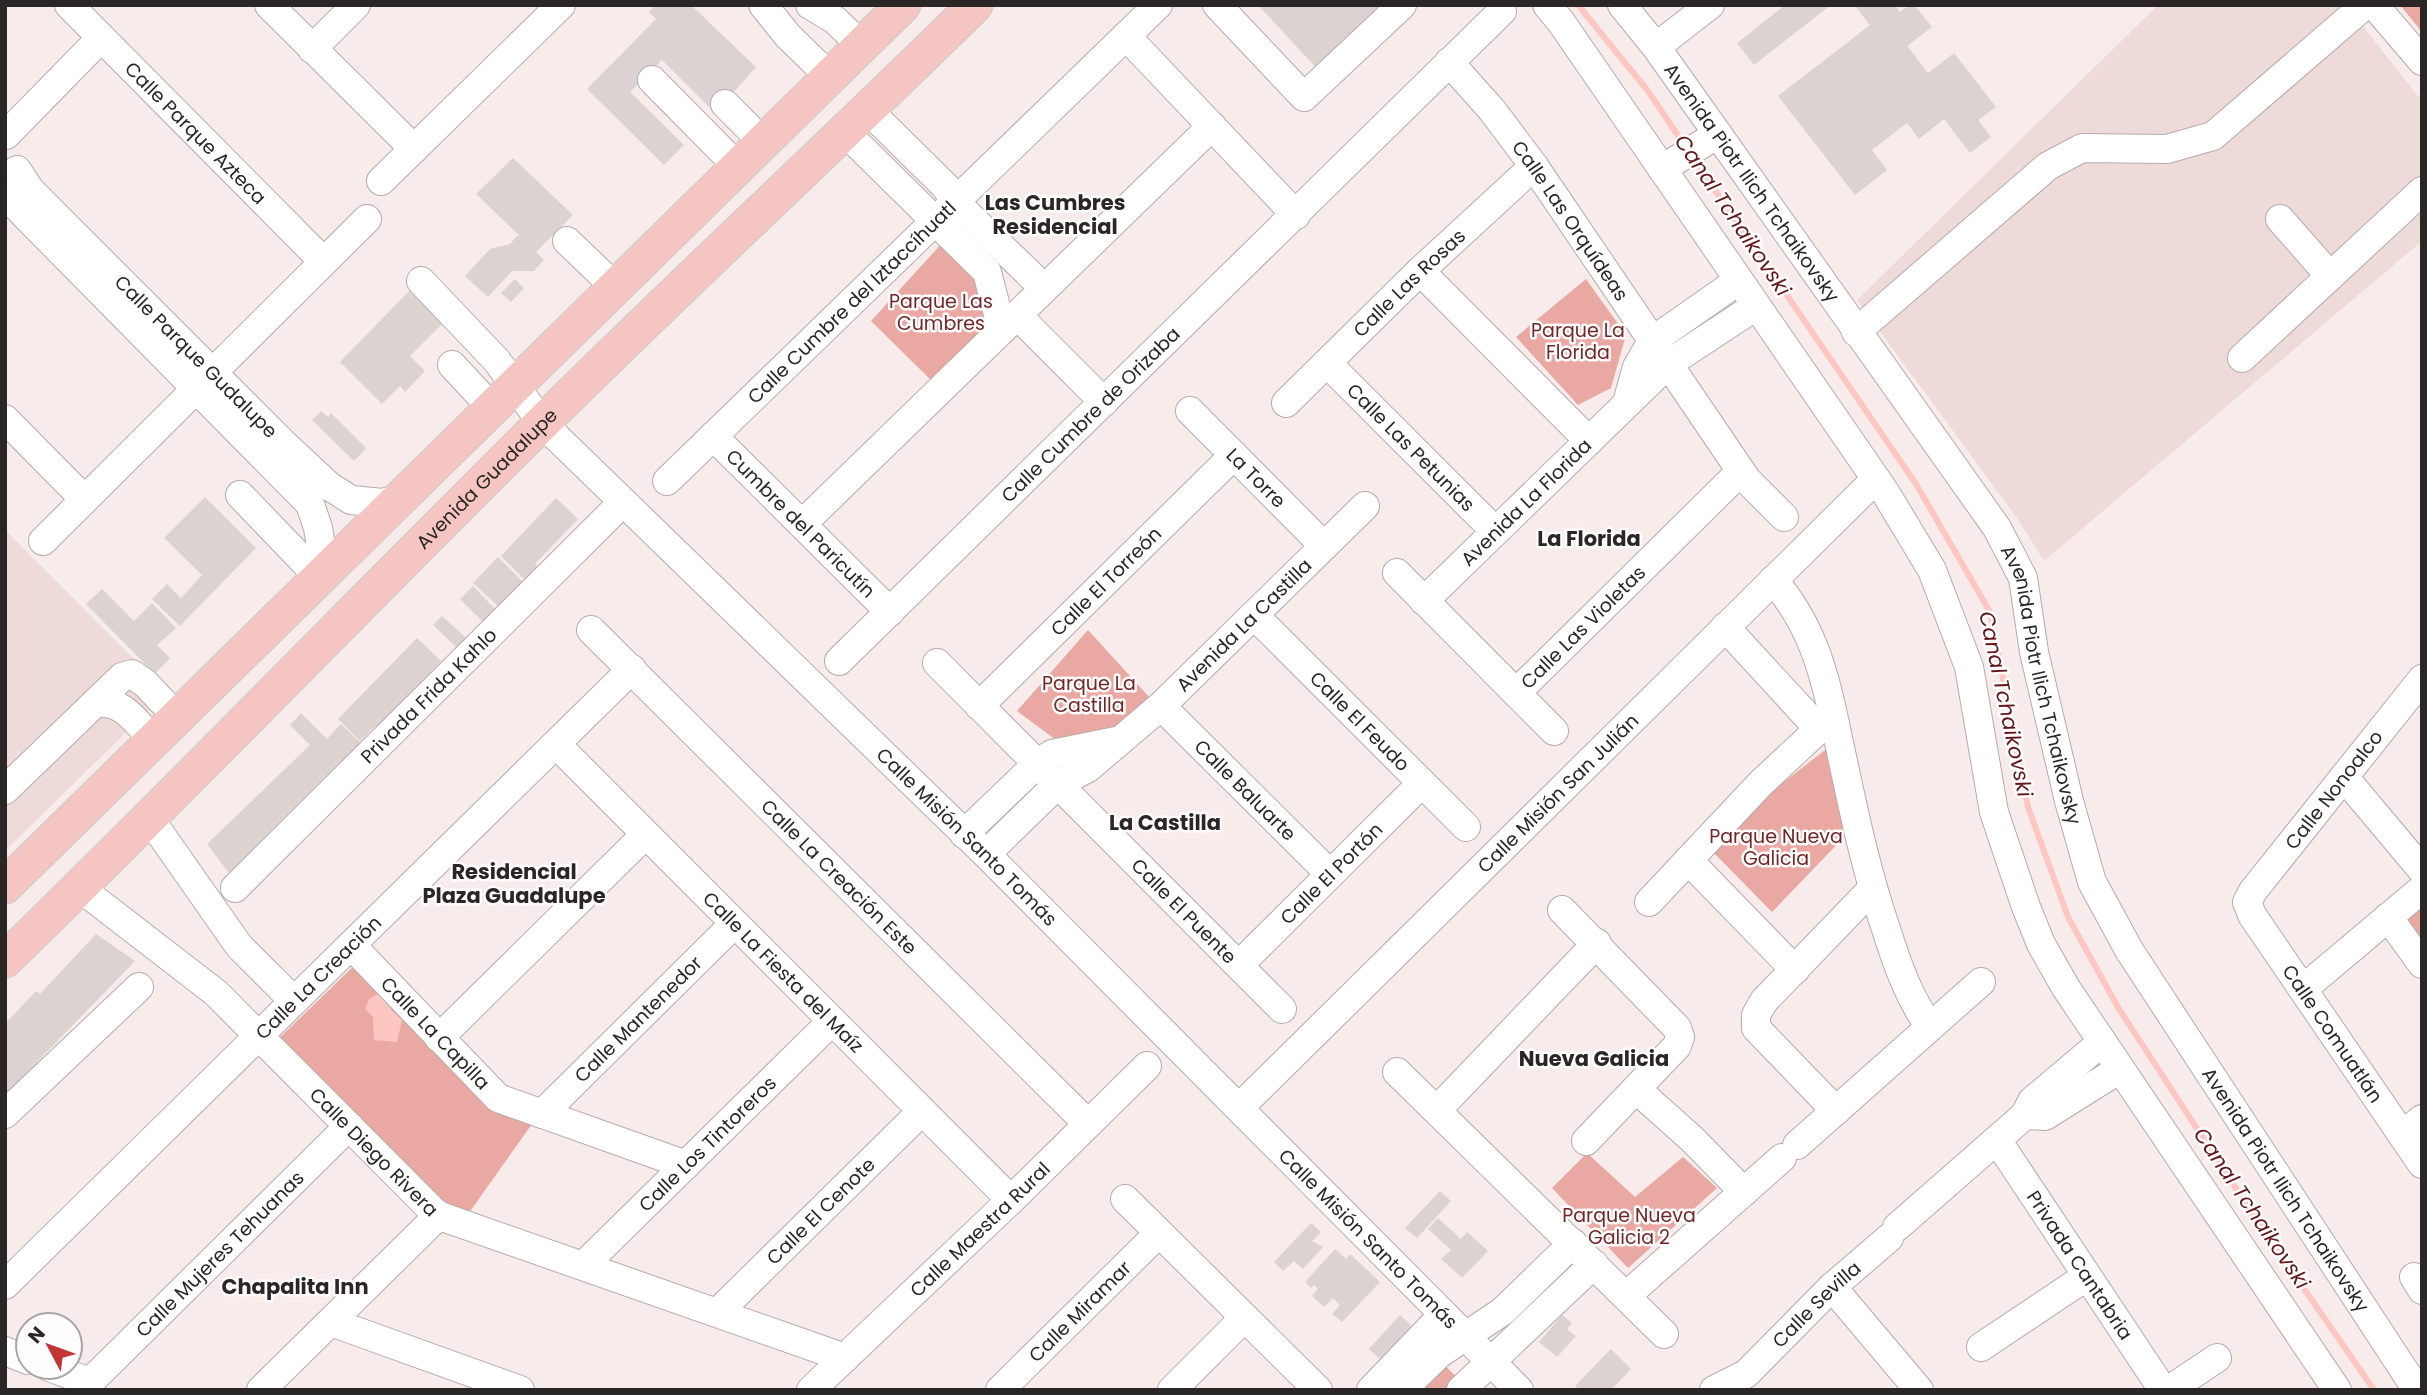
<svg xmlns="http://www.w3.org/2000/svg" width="2427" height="1395" font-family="Poppins,sans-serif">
  <rect width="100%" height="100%" fill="#f7eceb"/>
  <g fill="#eedbd9">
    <polygon points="2158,5 2346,5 2422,101 2422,241 2044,561 2017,518 1857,300"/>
    <polygon points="5,530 167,692 5,851"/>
  </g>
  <g fill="#eaa8a2">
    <polygon points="2400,5 2422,5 2422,32"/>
    <polygon points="945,240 983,275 992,326 933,382 871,321"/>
    <polygon points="1586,279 1626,335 1611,388 1578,405 1516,337"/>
    <polygon points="1088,630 1151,699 1114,731 1060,743 1017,711"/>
    <polygon points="1829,747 1849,832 1772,912 1713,852 1776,788"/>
    <polygon points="2422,899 2422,955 2396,921"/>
    <polygon points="357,963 537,1117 466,1217 443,1210 273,1044"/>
    <polygon points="1587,1153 1635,1197 1683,1157 1717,1188 1628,1268 1552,1188"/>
    <polygon points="1441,1362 1463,1383 1456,1390 1411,1390"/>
  </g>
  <polygon fill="#fdc6c1" points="380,993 397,1003 390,1009 402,1020 397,1042 374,1040 373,1017 365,1009 369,999"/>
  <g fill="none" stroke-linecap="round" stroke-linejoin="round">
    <g stroke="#fdc6c1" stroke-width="6">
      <polyline points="1578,5 1648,91 1685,146"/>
      <polyline points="1693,158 1916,484 1990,612 2028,807 2068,917 2119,1009 2258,1222 2374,1390"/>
    </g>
  </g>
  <g fill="#dcd2d1">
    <polygon points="655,5 696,5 694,8 756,67 715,113 662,60 630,92 684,145 664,165 587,89 656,19 649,12"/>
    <polygon points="1258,5 1393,5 1321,73"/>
    <polygon points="1785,5 1831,5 1754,65 1737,43"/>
    <polygon points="1854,5 1895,5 1900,12 1909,5 1914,5 1932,27 1907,46 1928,73 1954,53 1996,107 1978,120 1991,137 1970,153 1944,119 1919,139 1907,123 1872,150 1887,170 1855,195 1778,96 1870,25"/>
    <polygon points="513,158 573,215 536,252 544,260 534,271 512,271 488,297 465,276 490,249 510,244 518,235 527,243 476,194"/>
    <polygon points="515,279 524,288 511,302 501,293"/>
    <polygon points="416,284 449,317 410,356 425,371 405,392 400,386 382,404 340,362"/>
    <polygon points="321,411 328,417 331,413 366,448 354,461 312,420"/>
    <polygon points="205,497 256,548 180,626 152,599 167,584 181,598 202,575 164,538"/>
    <polygon points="556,498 578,519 535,564 539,568 526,581 501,556"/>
    <polygon points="498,557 523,582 499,607 473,583"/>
    <polygon points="473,586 495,609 483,622 460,599"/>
    <polygon points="102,589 134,621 152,603 176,628 157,645 170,658 155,674 86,604"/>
    <polygon points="442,616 466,638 457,648 433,625"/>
    <polygon points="417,638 441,661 377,728 375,726 360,741 338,719"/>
    <polygon points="301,713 327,739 341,724 362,744 349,759 346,757 334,768 229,873 207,844 310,745 290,725"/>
    <polygon points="96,934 135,961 7,1093 5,1024 36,991 40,994"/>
    <polygon points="1440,1191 1451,1201 1417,1238 1405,1228"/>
    <polygon points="1438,1218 1461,1239 1467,1232 1488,1251 1462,1278 1441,1259 1451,1250 1428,1229"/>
    <polygon points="1311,1223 1321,1232 1312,1241 1323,1247 1303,1269 1294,1261 1283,1271 1274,1262"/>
    <polygon points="1335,1249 1346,1259 1350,1254 1380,1282 1342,1322 1332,1314 1340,1305 1333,1298 1324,1307 1312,1296 1318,1289 1314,1285 1311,1288 1305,1282"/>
    <polygon points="1400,1315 1414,1328 1383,1362 1369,1349"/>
    <polygon points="1562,1315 1572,1323 1567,1329 1576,1336 1557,1357 1539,1342"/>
    <polygon points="1611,1349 1631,1369 1611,1390 1580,1390 1575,1386"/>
  </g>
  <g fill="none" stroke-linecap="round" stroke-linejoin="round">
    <g stroke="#b5abaa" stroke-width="30">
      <g id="minor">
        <path id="s1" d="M 69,5 L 323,261"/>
        <polyline points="269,5 414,149"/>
        <polyline points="763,5 788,36 830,77"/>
        <polyline points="810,5 835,20 862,46"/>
        <polyline points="1217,5 1304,97 1402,5"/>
        <polyline points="1547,5 1561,22 1885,492 1932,570 1969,667 1994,812 2026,907 2041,944 2066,988 2337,1390"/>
        <path id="s2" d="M 1622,5 L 1656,47 L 1997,528 L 2023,578 L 2034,652 L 2069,801 L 2092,882 L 2129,950 L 2417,1390"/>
        <polyline points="2374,5 2422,61"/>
        <polyline points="1126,36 1296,215"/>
        <polyline points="1656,47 1710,5"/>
        <polyline points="312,49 356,5"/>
        <path id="s3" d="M 1449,62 L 1492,110 L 1534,166 L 1747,480 L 1784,517"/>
        <polyline points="652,80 738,167"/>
        <polyline points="725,104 763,142"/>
        <polyline points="868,110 946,187 955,202 1044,288"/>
        <polyline points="846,133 987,272 1002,330"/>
        <polyline points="6,135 101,38"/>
        <polyline points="1662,169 1718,134"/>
        <path id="s4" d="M 17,170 L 30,190 L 285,445 L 329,486 L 351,500 L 383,503 L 399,498"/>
        <polyline points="381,181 561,5"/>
        <polyline points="5,195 310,504 318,528 325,570"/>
        <polyline points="2280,219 2330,276"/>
        <polyline points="567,241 615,287"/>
        <polyline points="1420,271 1589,441"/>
        <path id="s5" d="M 421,281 L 497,361 L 542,423 L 986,854 L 1519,1390"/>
        <polyline points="1017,315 1104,402"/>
        <polyline points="1856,332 2048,166 2082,148 2167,149 2213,136 2365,5"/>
        <polyline points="2242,358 2422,191"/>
        <path id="s6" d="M 1327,363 L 1495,531"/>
        <polyline points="452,365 492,408"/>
        <polyline points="1628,399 1637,367 1652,341 1738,281"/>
        <path id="s7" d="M 1286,403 L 1420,271 L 1534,166"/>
        <path id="s8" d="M 1190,411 L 1324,546"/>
        <polyline points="5,419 84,499"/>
        <path id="s9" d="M 713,436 L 890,612"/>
        <path id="s10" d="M 667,481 L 1158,5"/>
        <polyline points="240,495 318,576"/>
        <polyline points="802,524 1212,126"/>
        <polyline points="43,541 367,219"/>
        <polyline points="1397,573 1554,731"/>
        <path d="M 1773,580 C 1810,622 1824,670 1835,724"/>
        <path id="s11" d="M 1424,601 L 1668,364 L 1756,306"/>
        <path id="s12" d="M 1254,615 L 1466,827"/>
        <polyline points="1725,627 1819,729"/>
        <path id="s13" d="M 591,630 L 1088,1124"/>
        <path id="s14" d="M 839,661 L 1502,11"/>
        <path id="s15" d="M 937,663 L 1282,1009"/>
        <path id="s16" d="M 2422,679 L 2253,891 L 2247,902 L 2252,915 L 2422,1164"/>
        <path id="s17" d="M 1516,693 L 1741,471"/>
        <path d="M 95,703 C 124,700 135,721 153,740"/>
        <path id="s18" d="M 979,706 L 1234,455"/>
        <path id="s19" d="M 1161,706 L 1330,874"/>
        <path id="s20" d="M 556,744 L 1011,1200"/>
        <polyline points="2344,777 2422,870"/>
        <polyline points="5,790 122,677 132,674 146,684 177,717"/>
        <polyline points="150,819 239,946 294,1001"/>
        <polyline points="964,834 1037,764 1052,754 1116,741"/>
        <path id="s21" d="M 986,854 L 1058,784 L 1088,768 L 1161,706 L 1365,506"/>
        <polyline points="1688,860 1795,970"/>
        <path id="s22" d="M 80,888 L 216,993 L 437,1215 L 845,1358"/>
        <path id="s23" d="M 235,888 L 623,502"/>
        <path d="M 1649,902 L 1760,784 L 1819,729 L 1835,724 C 1850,793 1863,862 1886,929 C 1897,964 1909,998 1930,1027"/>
        <polyline points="1562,910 1677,1028 1680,1037 1677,1046 1586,1141"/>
        <polyline points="2388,917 2422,964"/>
        <path id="s24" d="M 351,945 L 498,1098 L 686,1165"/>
        <path id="s25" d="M 1239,965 L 1422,783"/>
        <polyline points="2303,989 2422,889"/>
        <polyline points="439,1038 645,835"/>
        <polyline points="1397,1072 1664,1334"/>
        <polyline points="1636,1089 1692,1139 1744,1192"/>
        <path id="s26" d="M 1239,1108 L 1876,479"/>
        <polyline points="1437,1110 1597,943"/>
        <polyline points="1836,1111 1756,1028 1756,1015 1764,1001 1872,889"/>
        <polyline points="5,1114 139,987"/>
        <path id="s27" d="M 542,1114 L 734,924"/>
        <polyline points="2025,1115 2045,1116 2120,1069"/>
        <polyline points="2402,1135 2422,1119"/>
        <path id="s28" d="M 1997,1140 L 2163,1390"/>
        <polyline points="1797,1145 1981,982"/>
        <polyline points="1125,1199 1318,1390"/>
        <polyline points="1897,1227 2025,1115 2032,1101 2102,1042"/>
        <path id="s29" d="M 584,1265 L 832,1021"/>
        <polyline points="2414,1277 2422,1290"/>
        <path id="s30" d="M 5,1285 L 632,669"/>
        <polyline points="1832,1287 1919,1390"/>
        <polyline points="1626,1296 1782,1158"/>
        <path id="s31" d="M 718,1312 L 922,1111"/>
        <polyline points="331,1322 520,1390"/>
        <polyline points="1981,1347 2087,1276"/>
        <polyline points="5,1351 28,1360"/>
        <path id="s32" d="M 49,1367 L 90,1382 L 349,1126"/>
        <polyline points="261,1390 439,1215"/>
        <path id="s33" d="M 811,1390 L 1011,1200 L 1147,1066"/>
        <path id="s34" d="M 1000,1390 L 1159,1233"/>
        <polyline points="1172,1390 1244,1318"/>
        <polyline points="1371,1390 1443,1315"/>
        <polyline points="1402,1390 1439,1354 1503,1311 1573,1243"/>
        <polyline points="1461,1390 1594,1264"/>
        <path id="s35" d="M 1714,1390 L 1746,1374 L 1832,1287 L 1889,1238"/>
        <polyline points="2169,1390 2217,1358"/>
      </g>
    </g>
    <g stroke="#cccbcb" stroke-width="37">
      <g id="major">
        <polyline points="5,886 903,5"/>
        <path id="s36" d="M 5,960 C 187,783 362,601 542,423 C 684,282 832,146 975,5"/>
      </g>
    </g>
    <use href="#minor" stroke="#fff" stroke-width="28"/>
    <use href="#major" stroke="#f5c5c1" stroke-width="35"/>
  </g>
  <g text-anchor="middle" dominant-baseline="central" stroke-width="5" stroke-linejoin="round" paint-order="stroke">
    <g font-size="19" fill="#2a2626" stroke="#fefcfc">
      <text stroke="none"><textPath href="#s1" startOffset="180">Calle Parque Azteca</textPath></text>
      <text stroke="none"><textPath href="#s2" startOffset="220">Avenida Piotr Ilich Tchaikovsky</textPath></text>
      <text stroke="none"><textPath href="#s3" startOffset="200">Calle Las Orquídeas</textPath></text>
      <text stroke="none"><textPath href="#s7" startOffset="172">Calle Las Rosas</textPath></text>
      <text stroke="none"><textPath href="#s10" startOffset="257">Calle Cumbre del Iztaccíhuatl</textPath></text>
      <text stroke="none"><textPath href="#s4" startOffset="259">Calle Parque Gudalupe</textPath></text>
      <text stroke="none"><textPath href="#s14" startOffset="352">Calle Cumbre de Orizaba</textPath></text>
      <text stroke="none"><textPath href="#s6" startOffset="119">Calle Las Petunias</textPath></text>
      <text stroke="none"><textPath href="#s8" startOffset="94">La Torre</textPath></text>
      <text stroke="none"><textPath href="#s36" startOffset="681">Avenida Guadalupe</textPath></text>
      <text stroke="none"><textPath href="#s11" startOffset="142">Avenida La Florida</textPath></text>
      <text stroke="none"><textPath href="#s9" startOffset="124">Cumbre del Paricutín</textPath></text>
      <text stroke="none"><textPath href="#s18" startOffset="178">Calle El Torreón</textPath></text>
      <text stroke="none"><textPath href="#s21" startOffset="346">Avenida La Castilla</textPath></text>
      <text stroke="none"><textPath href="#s17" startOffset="94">Calle Las Violetas</textPath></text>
      <text stroke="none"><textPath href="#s2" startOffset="808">Avenida Piotr Ilich Tchaikovsky</textPath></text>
      <text stroke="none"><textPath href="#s23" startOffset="273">Privada Frida Kahlo</textPath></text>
      <text stroke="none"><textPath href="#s12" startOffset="150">Calle El Feudo</textPath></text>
      <text stroke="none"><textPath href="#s19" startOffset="119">Calle Baluarte</textPath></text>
      <text transform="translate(2334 790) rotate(-52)">Calle Nonoalco</text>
      <text stroke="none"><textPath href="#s26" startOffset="448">Calle Misión San Julián</textPath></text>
      <text stroke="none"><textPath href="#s5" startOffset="780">Calle Misión Santo Tomás</textPath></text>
      <text stroke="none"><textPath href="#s25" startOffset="130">Calle El Portón</textPath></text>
      <text stroke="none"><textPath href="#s13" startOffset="350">Calle La Creación Este</textPath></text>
      <text stroke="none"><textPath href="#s15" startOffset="350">Calle El Puente</textPath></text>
      <text stroke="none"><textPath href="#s20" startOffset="322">Calle La Fiesta del Maíz</textPath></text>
      <text stroke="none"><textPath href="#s30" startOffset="439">Calle La Creación</textPath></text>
      <text stroke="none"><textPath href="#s27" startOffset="135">Calle Mantenedor</textPath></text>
      <text stroke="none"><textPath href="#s24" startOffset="122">Calle La Capilla</textPath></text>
      <text stroke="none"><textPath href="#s16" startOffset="441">Calle Comuatlán</textPath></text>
      <text stroke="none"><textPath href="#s29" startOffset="173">Calle Los Tintoreros</textPath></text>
      <text stroke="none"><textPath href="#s22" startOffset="396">Calle Diego Rivera</textPath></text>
      <text stroke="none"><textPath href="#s2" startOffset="1376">Avenida Piotr Ilich Tchaikovsky</textPath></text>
      <text stroke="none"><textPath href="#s31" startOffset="144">Calle El Cenote</textPath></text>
      <text stroke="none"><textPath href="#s33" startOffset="233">Calle Maestra Rural</textPath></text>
      <text stroke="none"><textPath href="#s5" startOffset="1348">Calle Misión Santo Tomás</textPath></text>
      <text stroke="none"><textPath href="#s32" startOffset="226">Calle Mujeres Tehuanas</textPath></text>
      <text stroke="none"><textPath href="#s28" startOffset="150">Privada Cantabria</textPath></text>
      <text stroke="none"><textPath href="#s35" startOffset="135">Calle Sevilla</textPath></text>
      <text stroke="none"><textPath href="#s34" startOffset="112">Calle Miramar</textPath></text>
    </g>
    <g font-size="19" fill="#732625" stroke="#fefcfc">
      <text x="941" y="301">Parque Las<tspan x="941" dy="22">Cumbres</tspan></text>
      <text x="1578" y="330">Parque La<tspan x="1578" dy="22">Florida</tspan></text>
      <text x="1089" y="683">Parque La<tspan x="1089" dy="22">Castilla</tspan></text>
      <text x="1776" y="836">Parque Nueva<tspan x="1776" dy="22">Galicia</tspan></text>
      <text x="1629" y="1215">Parque Nueva<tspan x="1629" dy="22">Galicia 2</tspan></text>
    </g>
    <g font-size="21" font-weight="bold" fill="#2a2626" stroke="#fefcfc">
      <text x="1055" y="202">Las Cumbres<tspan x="1055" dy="24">Residencial</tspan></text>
      <text x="1589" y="538">La Florida</text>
      <text x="1165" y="822">La Castilla</text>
      <text x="514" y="871">Residencial<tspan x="514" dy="24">Plaza Guadalupe</tspan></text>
      <text x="1594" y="1058">Nueva Galicia</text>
      <text x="295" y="1286">Chapalita Inn</text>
    </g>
    <g font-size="21" font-style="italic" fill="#631517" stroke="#fefcfc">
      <text transform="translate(1733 215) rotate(56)">Canal Tchaikovski</text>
      <text transform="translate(2006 704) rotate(78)">Canal Tchaikovski</text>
      <text transform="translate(2252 1208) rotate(56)">Canal Tchaikovski</text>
    </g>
  </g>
  <rect width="2427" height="1395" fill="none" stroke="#2a2626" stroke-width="14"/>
  <g transform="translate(49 1346) rotate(311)"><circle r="33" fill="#fefcfc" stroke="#a9a6a6" stroke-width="2"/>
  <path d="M0-5L12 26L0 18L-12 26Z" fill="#c43538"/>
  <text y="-10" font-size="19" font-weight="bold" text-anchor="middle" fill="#2a2626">N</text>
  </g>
</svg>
